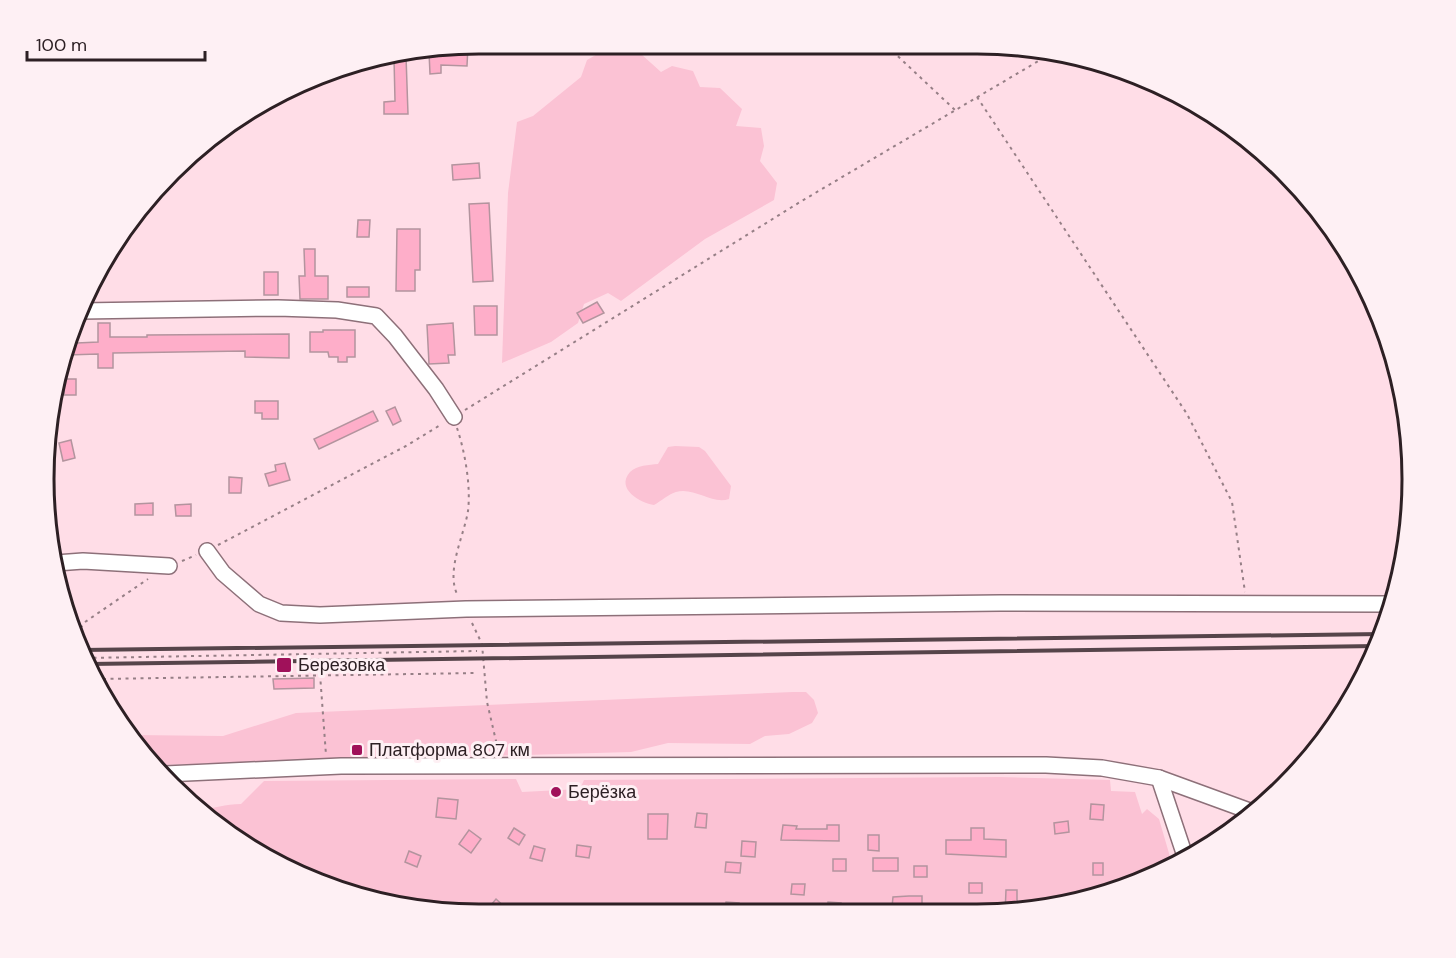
<svg xmlns="http://www.w3.org/2000/svg" width="1456" height="958" font-family="'DM Sans',sans-serif">
  <rect width="100%" height="100%" fill="#ffdde7"/>
  <g fill="#fbc2d4">
    <polygon points="631,45 661,72 672,66 693,71 700,87 720,88 742,109 736,126 761,128 764,146 760,161 777,183 774,200 705,239 621,301 608,293 584,304 578,323 551,342 502,363 508,193 517,122 533,116 581,77 587,60 608,48"/>
    <path d="M 675,446 L 699,447 L 705,451 L 731,486 L 729,499 C 712,505 695,487 676,492 C 669,494 661,501 654,505 C 641,503 615,489 630,472 C 637,465 649,465 658,464 L 668,447 Z"/>
    <polygon points="793,692 806,692 814,700 818,713 812,723 789,734 765,736 750,744 668,743 631,752 158,765 133,735 223,736 296,713"/>
    <path d="M 999,777 L 1110,780 L 1111,791 L 1135,792 L 1142,814 L 1147,809 L 1159,819 L 1173,867 L 1089,900 L 1005,914 L 422,911 L 312,881 L 195,809 C 212,810 224,804 241,804 L 264,781 L 516,779 L 522,792 L 580,789 L 584,780 Z"/>
  </g>
  <g fill="#feaec9" stroke="#b3949e" stroke-width="1.5">
    <polygon points="468,45 467,66 441,65 441,73 430,74 429,52"/>
    <polygon points="406,56 408,114 384,114 384,102 395,101 394,58"/>
    <polygon points="479,163 480,178 453,180 452,165"/>
    <polygon points="489,203 493,281 473,282 469,204"/>
    <polygon points="358,220 370,220 369,237 357,237"/>
    <polygon points="397,229 420,229 420,270 415,270 415,291 396,291"/>
    <polygon points="304,249 315,249 315,276 328,276 328,299 300,299 299,276 305,276"/>
    <rect x="264" y="272" width="14" height="23"/>
    <rect x="347" y="287" width="22" height="10"/>
    <polygon points="597,302 604,313 583,323 577,313"/>
    <polygon points="474,306 497,306 497,335 475,335"/>
    <polygon points="76,321 77,343 98,342 98,323 110,323 110,337 147,337 147,335 289,334 289,358 245,357 245,351 113,353 113,368 98,368 98,354 67,355 67,339"/>
    <polygon points="453,323 455,355 448,355 449,363 429,364 427,325"/>
    <polygon points="323,330 355,330 355,357 347,357 347,362 338,362 338,357 329,357 328,352 310,352 310,332 323,332"/>
    <rect x="64" y="379" width="12" height="16"/>
    <polygon points="255,401 278,401 278,419 262,419 262,413 255,413"/>
    <polygon points="395,407 401,421 393,425 386,411"/>
    <polygon points="373,411 378,421 319,449 314,439"/>
    <polygon points="71,440 75,458 63,461 59,443"/>
    <polygon points="285,463 290,480 269,486 265,474 276,471 275,465"/>
    <polygon points="229,477 242,478 241,493 229,493"/>
    <polygon points="153,503 153,515 135,515 135,504"/>
    <polygon points="191,504 191,516 176,516 175,505"/>
    <polygon points="314,678 314,688 274,689 273,679"/>
    <polygon points="438,798 458,800 456,819 436,817"/>
    <polygon points="1091,804 1104,805 1103,820 1090,819"/>
    <polygon points="697,813 707,814 706,828 695,827"/>
    <polygon points="648,814 668,814 667,839 648,839"/>
    <polygon points="1068,821 1069,832 1055,834 1054,823"/>
    <polygon points="783,825 797,826 796,829 827,829 827,825 839,825 839,841 781,840"/>
    <polygon points="514,828 525,835 519,845 508,838"/>
    <polygon points="971,828 984,828 984,839 1006,840 1006,857 946,854 946,840 971,840"/>
    <polygon points="469,830 481,839 471,853 459,844"/>
    <polygon points="868,835 879,835 879,851 868,850"/>
    <polygon points="742,841 756,842 755,857 741,856"/>
    <polygon points="577,845 591,847 589,858 576,856"/>
    <polygon points="534,846 545,849 542,861 530,858"/>
    <polygon points="409,851 421,856 417,867 405,862"/>
    <rect x="873" y="858" width="25" height="13"/>
    <rect x="833" y="859" width="13" height="12"/>
    <polygon points="726,862 741,863 740,873 725,872"/>
    <rect x="1093" y="863" width="10" height="12"/>
    <rect x="914" y="866" width="13" height="11"/>
    <rect x="969" y="883" width="13" height="10"/>
    <polygon points="792,884 805,884 804,895 791,894"/>
    <polygon points="1006,890 1017,890 1017,912 1005,914"/>
    <polygon points="909,896 922,896 922,909 892,907 893,897"/>
    <polygon points="496,899 509,911 486,911"/>
    <polygon points="726,902 739,903 738,912 724,912"/>
    <polygon points="828,902 841,903 840,913 827,913"/>
  </g>
  <g fill="none" stroke-linecap="round" stroke-linejoin="round">
    <g stroke="#8d7079" stroke-width="18">
      <g id="minor">
        <polyline points="81,311 278,308 337,310 376,316 395,336 436,389 454,417"/>
        <polyline points="207,551 223,573 259,604 281,613 320,615 466,609 1000,603 1393,604"/>
        <polyline points="56,563 83,561 169,566"/>
        <polyline points="165,774 341,766 1046,765 1102,768 1159,778 1255,813"/>
        <polyline points="1159,778 1186,859"/>
      </g>
    </g>
    <g stroke="#967f86" stroke-width="2" stroke-dasharray="3 4.5" stroke-linecap="butt">
      <polyline points="887,46 955,110"/>
      <polyline points="977,97 1187,414 1232,502 1245,592"/>
      <polyline points="465,410 800,202 1052,53"/>
      <path d="M 457,428 C 465,452 471,486 468,511 C 464,536 445,572 458,596"/>
      <polyline points="218,545 406,446 442,424"/>
      <polyline points="182,561 196,555"/>
      <polyline points="472,623 482,644 487,702 499,754"/>
      <polyline points="76,634 85,622 148,579"/>
      <polyline points="86,658 477,651"/>
      <polyline points="320,674 326,755"/>
      <polyline points="96,681 100,679 476,673"/>
    </g>
    <use href="#minor" stroke="#fff" stroke-width="15"/>
    <g stroke="#56444a" stroke-width="4">
      <polyline points="82,650 1382,634"/>
      <polyline points="89,664 1377,646"/>
    </g>
  </g>
  <g fill="#a0115a" stroke="#fef0f4" stroke-width="2">
    <rect x="276" y="657" width="16" height="16" rx="3"/>
    <rect x="351" y="744" width="12" height="12" rx="3"/>
    <circle cx="556" cy="792" r="6"/>
  </g>
  <g text-anchor="middle" dominant-baseline="central" stroke-width="6" stroke-linejoin="round" paint-order="stroke">
    <g font-size="18" fill="#2d2024" stroke="#fef0f4" text-anchor="start">
      <text x="298" y="665">Березовка</text>
      <text x="369" y="750">Платформа 807 км</text>
      <text x="568" y="792">Берёзка</text>
    </g>
  </g>
  <path d="M0 0H1456V958H0ZM479 54H977A425 425 0 0 1 1402 479V479A425 425 0 0 1 977 904H479A425 425 0 0 1 54 479V479A425 425 0 0 1 479 54Z" fill="#fef0f4" fill-rule="evenodd"/>
  <path fill="none" stroke="#2d2024" stroke-width="3" d="M479 54H977A425 425 0 0 1 1402 479V479A425 425 0 0 1 977 904H479A425 425 0 0 1 54 479V479A425 425 0 0 1 479 54Z"/>
  <path d="M27 51v9h178v-9" fill="none" stroke="#2d2024" stroke-width="3"/>
  <text x="36" y="51" font-size="18" fill="#2d2024" stroke="#fef0f4" stroke-width="4.5" paint-order="stroke">100 m</text>
</svg>
